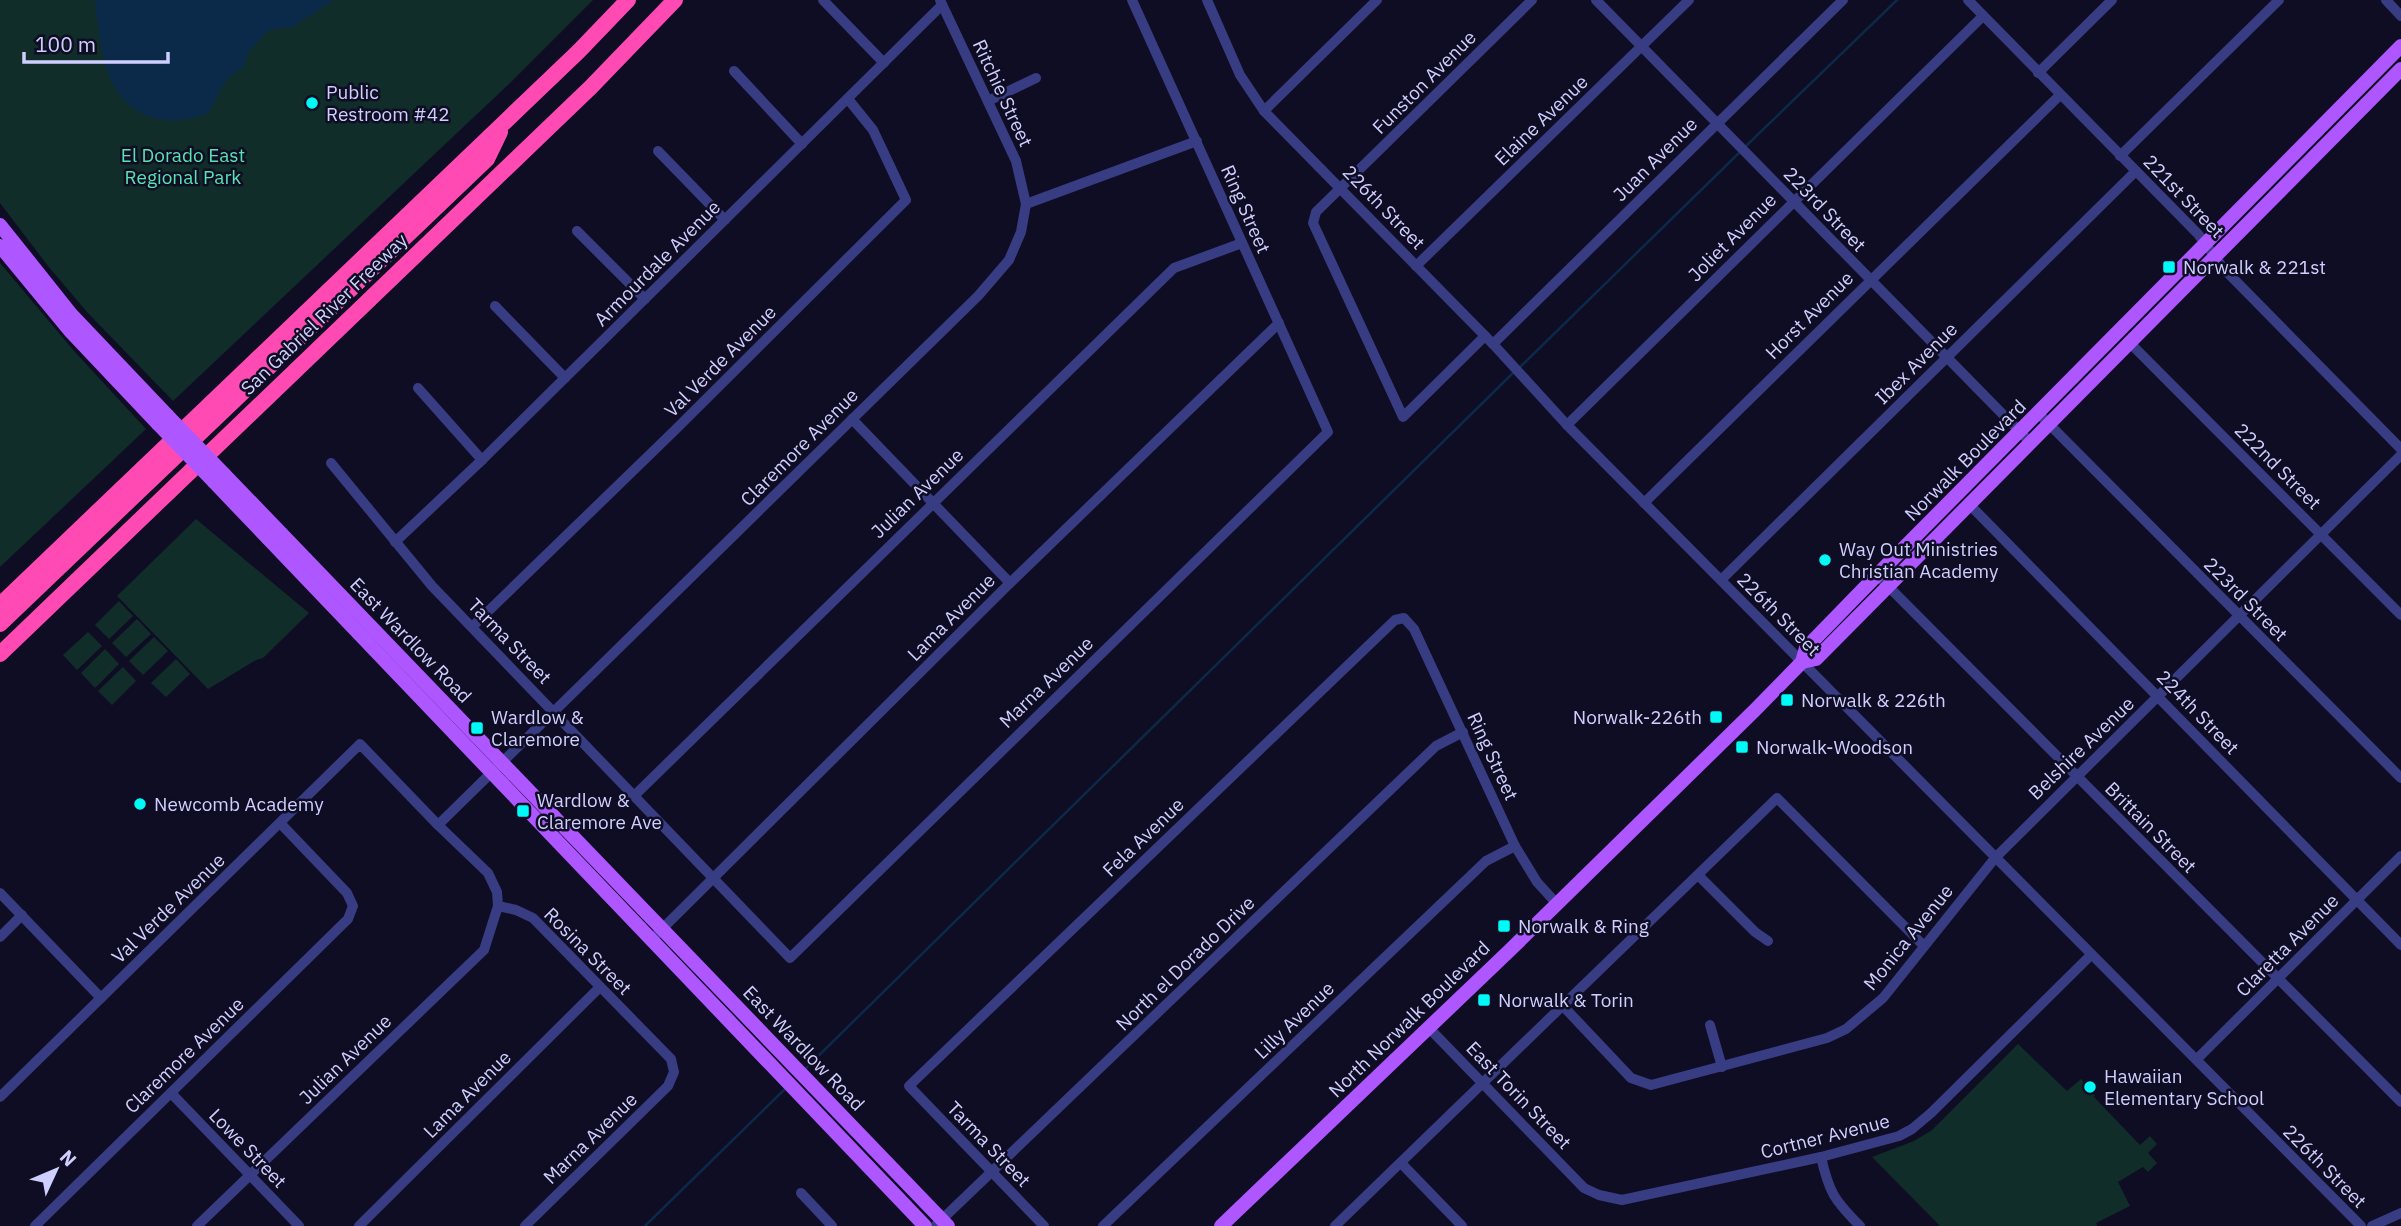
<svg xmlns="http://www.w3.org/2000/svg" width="2401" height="1226" font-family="'IBM Plex Sans',sans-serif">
  <rect width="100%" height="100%" fill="#0f0d23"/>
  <g fill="#102d29">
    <polygon points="0,0 593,0 510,83 173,401 87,312 48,266 0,203"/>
    <polygon points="0,263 74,351 146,429 0,567"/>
    <polygon points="196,519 309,613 263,658 256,660 208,689 117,596"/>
    <polygon points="119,601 133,616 109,639 95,625"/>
    <polygon points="137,619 151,634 126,657 112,643"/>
    <polygon points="88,632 102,646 77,670 63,655"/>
    <polygon points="154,637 168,651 143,675 129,661"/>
    <polygon points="105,649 119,664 95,688 81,673"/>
    <polygon points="176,659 190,674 166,697 151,683"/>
    <polygon points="123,667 136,681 112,705 98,691"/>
    <polygon points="2018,1044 2067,1091 2081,1079 2095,1095 2094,1097 2140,1145 2150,1136 2157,1144 2148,1153 2157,1163 2148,1172 2143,1167 2118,1182 2130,1206 2096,1223 2097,1226 1940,1226 1872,1157 1914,1141 1932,1130"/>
  </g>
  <path fill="#0b2949" d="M 95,0 L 334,0 L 293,27 L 269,30 L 248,52 L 243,69 C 223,76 219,95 209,112 C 194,120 172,123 155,118 C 102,103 101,46 95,0 Z"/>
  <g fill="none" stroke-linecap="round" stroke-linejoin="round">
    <g stroke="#0b2949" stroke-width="2.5">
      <polyline points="1746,146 1897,0"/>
      <polyline points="1518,369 1741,151"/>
      <polyline points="804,1070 1513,373"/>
      <polyline points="645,1226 787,1087"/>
    </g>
    <g stroke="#373c83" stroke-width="10">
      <polyline points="823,0 884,63"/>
      <polyline points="1207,0 1240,75 1264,111 1493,344 1567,425 2361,1226"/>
      <polyline points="1596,0 2030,442"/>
      <polyline points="1968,0 2198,234 2224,269 2401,449"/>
      <polyline points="2386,0 2401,16"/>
      <polyline points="734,71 802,144"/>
      <polyline points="2038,73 2112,0"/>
      <polyline points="988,101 1036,78"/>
      <polyline points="1264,111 1377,0"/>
      <polyline points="658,151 725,220"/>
      <polyline points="2120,156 2279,0"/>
      <polyline points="1026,204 1197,141"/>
      <polyline points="577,231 645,299"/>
      <polyline points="1416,266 1689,0"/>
      <polyline points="495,306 565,378"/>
      <polyline points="1485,336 1403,417 1313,223 1316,212 1532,0"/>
      <polyline points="2129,342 2401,615"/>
      <polyline points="1493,344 1843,0"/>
      <polyline points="418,388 482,460"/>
      <polyline points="2038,413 2401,778"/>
      <polyline points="852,419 1010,583"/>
      <polyline points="1567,425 1983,16"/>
      <polyline points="331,463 432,586 790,958 1328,432 1132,0"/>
      <polyline points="1644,503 2060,95"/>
      <polyline points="1969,504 2401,945"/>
      <polyline points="395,542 482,460 942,5"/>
      <polyline points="1877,575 2401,1102"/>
      <polyline points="1721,580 2136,171"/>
      <polyline points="472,627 673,432 906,200 873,130 848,99"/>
      <polyline points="634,796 1174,268 1242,243"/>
      <polyline points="438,825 978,296 1009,260 1021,232 1026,204 1016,161 940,0"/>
      <polyline points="1698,875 1755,932 1768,941"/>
      <polyline points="0,893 101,998"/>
      <polyline points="657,934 1010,583 1279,323"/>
      <polyline points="0,937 22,915"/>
      <polyline points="1563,1006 1631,1078 1651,1085 1827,1038 1846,1029 1883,998 1995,858 2401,455"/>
      <polyline points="1710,1025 1722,1067"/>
      <polyline points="1428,1027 1584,1188 1599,1195 1622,1200 1821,1157 1899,1136 1912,1129 1931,1113 2091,955"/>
      <polyline points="2197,1059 2401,856"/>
      <polyline points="171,1093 299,1226"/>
      <polyline points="0,1097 360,744 438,825 488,873 497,892 498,906 516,910 533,918 671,1059 674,1072 668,1086 525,1226"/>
      <path d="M 1821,1157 C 1829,1192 1834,1200 1860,1226"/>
      <polyline points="1401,1163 1462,1226"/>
      <polyline points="801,1193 832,1226"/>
      <polyline points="35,1226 348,919 353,906 347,893 281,824"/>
      <polyline points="197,1226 484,950 498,906"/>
      <polyline points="359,1226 600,987"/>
      <polyline points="935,1226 1436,746 1463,732"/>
      <polyline points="1044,1226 909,1086 1395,620 1404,618 1414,629 1515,846 1537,882 1557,904"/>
      <polyline points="1103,1226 1486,861 1515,846"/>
      <polyline points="1335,1226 1777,798 1924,946"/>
      <polyline points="2372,1226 2401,1213"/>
    </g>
    <g stroke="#ae56ff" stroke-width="14">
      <polyline points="0,225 71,314 167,415"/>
      <polyline points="0,246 71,332 158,424"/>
      <polyline points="224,474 948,1226"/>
      <polyline points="214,482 925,1226"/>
      <polyline points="1802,662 1816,659 2401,69"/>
      <polyline points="1221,1226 1509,951 1755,710 1802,662 1806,648 1877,575 2401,46"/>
    </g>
    <g stroke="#ff4ab4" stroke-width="16">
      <polyline points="0,605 579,51 628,0"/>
      <polyline points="0,624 487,159 500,132"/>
      <polyline points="0,654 591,87 675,0"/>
    </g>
    <g stroke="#ae56ff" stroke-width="14">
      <polyline points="167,415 224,474"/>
      <polyline points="158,424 214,482"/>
    </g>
  </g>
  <g fill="#00faf8" stroke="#0f0d23" stroke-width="2.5">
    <circle cx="312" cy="103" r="7"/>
    <rect x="2162" y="260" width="14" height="14" rx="3.5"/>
    <circle cx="1825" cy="560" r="7"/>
    <rect x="1780" y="693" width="14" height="14" rx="3.5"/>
    <rect x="1709" y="710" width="14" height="14" rx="3.5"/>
    <rect x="470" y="721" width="14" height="14" rx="3.5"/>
    <rect x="1735" y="740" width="14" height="14" rx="3.5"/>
    <circle cx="140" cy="804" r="7"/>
    <rect x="516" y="804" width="14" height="14" rx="3.5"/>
    <rect x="1497" y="919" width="14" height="14" rx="3.5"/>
    <rect x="1477" y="993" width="14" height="14" rx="3.5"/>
    <circle cx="2090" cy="1087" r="7"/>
  </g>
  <g text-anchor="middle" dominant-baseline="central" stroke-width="5" stroke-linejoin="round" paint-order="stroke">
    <g font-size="19" fill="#cfcfff" stroke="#0f0d23">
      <text transform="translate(1424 82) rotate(-45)">Funston Avenue</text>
      <text transform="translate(1003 93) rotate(65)">Ritchie Street</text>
      <text transform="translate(1541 120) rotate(-44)">Elaine Avenue</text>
      <text transform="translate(1655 159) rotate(-45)">Juan Avenue</text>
      <text transform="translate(2184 196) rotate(46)">221st Street</text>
      <text transform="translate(1384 207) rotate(46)">226th Street</text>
      <text transform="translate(1246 209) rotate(66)">Ring Street</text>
      <text transform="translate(1825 209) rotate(46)">223rd Street</text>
      <text transform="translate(1732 237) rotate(-45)">Joliet Avenue</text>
      <text transform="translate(657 263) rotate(-45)">Armourdale Avenue</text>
      <text transform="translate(324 314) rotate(-44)">San Gabriel River Freeway</text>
      <text transform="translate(1809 315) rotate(-45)">Horst Avenue</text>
      <text transform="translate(720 361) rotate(-45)">Val Verde Avenue</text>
      <text transform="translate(1916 363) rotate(-45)">Ibex Avenue</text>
      <text transform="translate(799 447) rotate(-45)">Claremore Avenue</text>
      <text transform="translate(1965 460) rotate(-45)">Norwalk Boulevard</text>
      <text transform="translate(2278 466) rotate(45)">222nd Street</text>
      <text transform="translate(917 493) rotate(-44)">Julian Avenue</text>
      <text transform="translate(2246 599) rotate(45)">223rd Street</text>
      <text transform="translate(1779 614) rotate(45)">226th Street</text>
      <text transform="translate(951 617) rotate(-45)">Lama Avenue</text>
      <text transform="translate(411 640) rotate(46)">East Wardlow Road</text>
      <text transform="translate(510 641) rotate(46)">Tarma Street</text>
      <text transform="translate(1046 682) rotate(-44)">Marna Avenue</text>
      <text transform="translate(2198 712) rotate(46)">224th Street</text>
      <text transform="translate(2081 748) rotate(-44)">Belshire Avenue</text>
      <text transform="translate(1493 756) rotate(65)">Ring Street</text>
      <text transform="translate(2151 827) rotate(45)">Brittain Street</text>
      <text transform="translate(1143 837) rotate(-44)">Fela Avenue</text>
      <text transform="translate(168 908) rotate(-44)">Val Verde Avenue</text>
      <text transform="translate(1908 937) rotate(-51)">Monica Avenue</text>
      <text transform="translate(2287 945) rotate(-45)">Claretta Avenue</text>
      <text transform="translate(588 951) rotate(45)">Rosina Street</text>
      <text transform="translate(1185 963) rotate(-44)">North el Dorado Drive</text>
      <text transform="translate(1409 1019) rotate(-44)">North Norwalk Boulevard</text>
      <text transform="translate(1294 1020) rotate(-44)">Lilly Avenue</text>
      <text transform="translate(804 1048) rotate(46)">East Wardlow Road</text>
      <text transform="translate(184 1055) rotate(-44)">Claremore Avenue</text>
      <text transform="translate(345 1059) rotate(-44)">Julian Avenue</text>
      <text transform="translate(467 1094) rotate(-45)">Lama Avenue</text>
      <text transform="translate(1519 1095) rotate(46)">East Torin Street</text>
      <text transform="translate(1825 1136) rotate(-14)">Cortner Avenue</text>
      <text transform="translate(590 1138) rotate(-44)">Marna Avenue</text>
      <text transform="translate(989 1144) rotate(46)">Tarma Street</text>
      <text transform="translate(248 1148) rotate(46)">Lowe Street</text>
      <text transform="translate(2325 1166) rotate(45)">226th Street</text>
    </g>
    <g font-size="19" fill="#cfcfff" stroke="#0f0d23" text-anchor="start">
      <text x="326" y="92">Public<tspan x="326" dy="22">Restroom #42</tspan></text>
      <text x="2183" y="267">Norwalk &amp; 221st</text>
      <text x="1839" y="549">Way Out Ministries<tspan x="1839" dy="22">Christian Academy</tspan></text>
      <text x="1801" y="700">Norwalk &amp; 226th</text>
      <text x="491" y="717">Wardlow &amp;<tspan x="491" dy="22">Claremore</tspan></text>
      <text x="1702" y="717" text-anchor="end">Norwalk-226th</text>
      <text x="1756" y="747">Norwalk-Woodson</text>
      <text x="537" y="800">Wardlow &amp;<tspan x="537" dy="22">Claremore Ave</tspan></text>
      <text x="154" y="804">Newcomb Academy</text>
      <text x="1518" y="926">Norwalk &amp; Ring</text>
      <text x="1498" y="1000">Norwalk &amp; Torin</text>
      <text x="2104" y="1076">Hawaiian<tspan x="2104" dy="22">Elementary School</tspan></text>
    </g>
    <g font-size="19" fill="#58e2b1" stroke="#0f0d23">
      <text x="183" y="155">El Dorado East<tspan x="183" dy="22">Regional Park</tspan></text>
    </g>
  </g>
  <g transform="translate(56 1170) rotate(46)" stroke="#0f0d23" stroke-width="5" paint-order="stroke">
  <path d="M0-5L12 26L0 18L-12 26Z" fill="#cfcfff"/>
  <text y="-10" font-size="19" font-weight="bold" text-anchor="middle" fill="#cfcfff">N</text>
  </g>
  <path d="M24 52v10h144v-10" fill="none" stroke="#cfcfff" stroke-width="3.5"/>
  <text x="35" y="52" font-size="21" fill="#cfcfff" stroke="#0f0d23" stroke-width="5" paint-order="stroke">100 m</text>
</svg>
